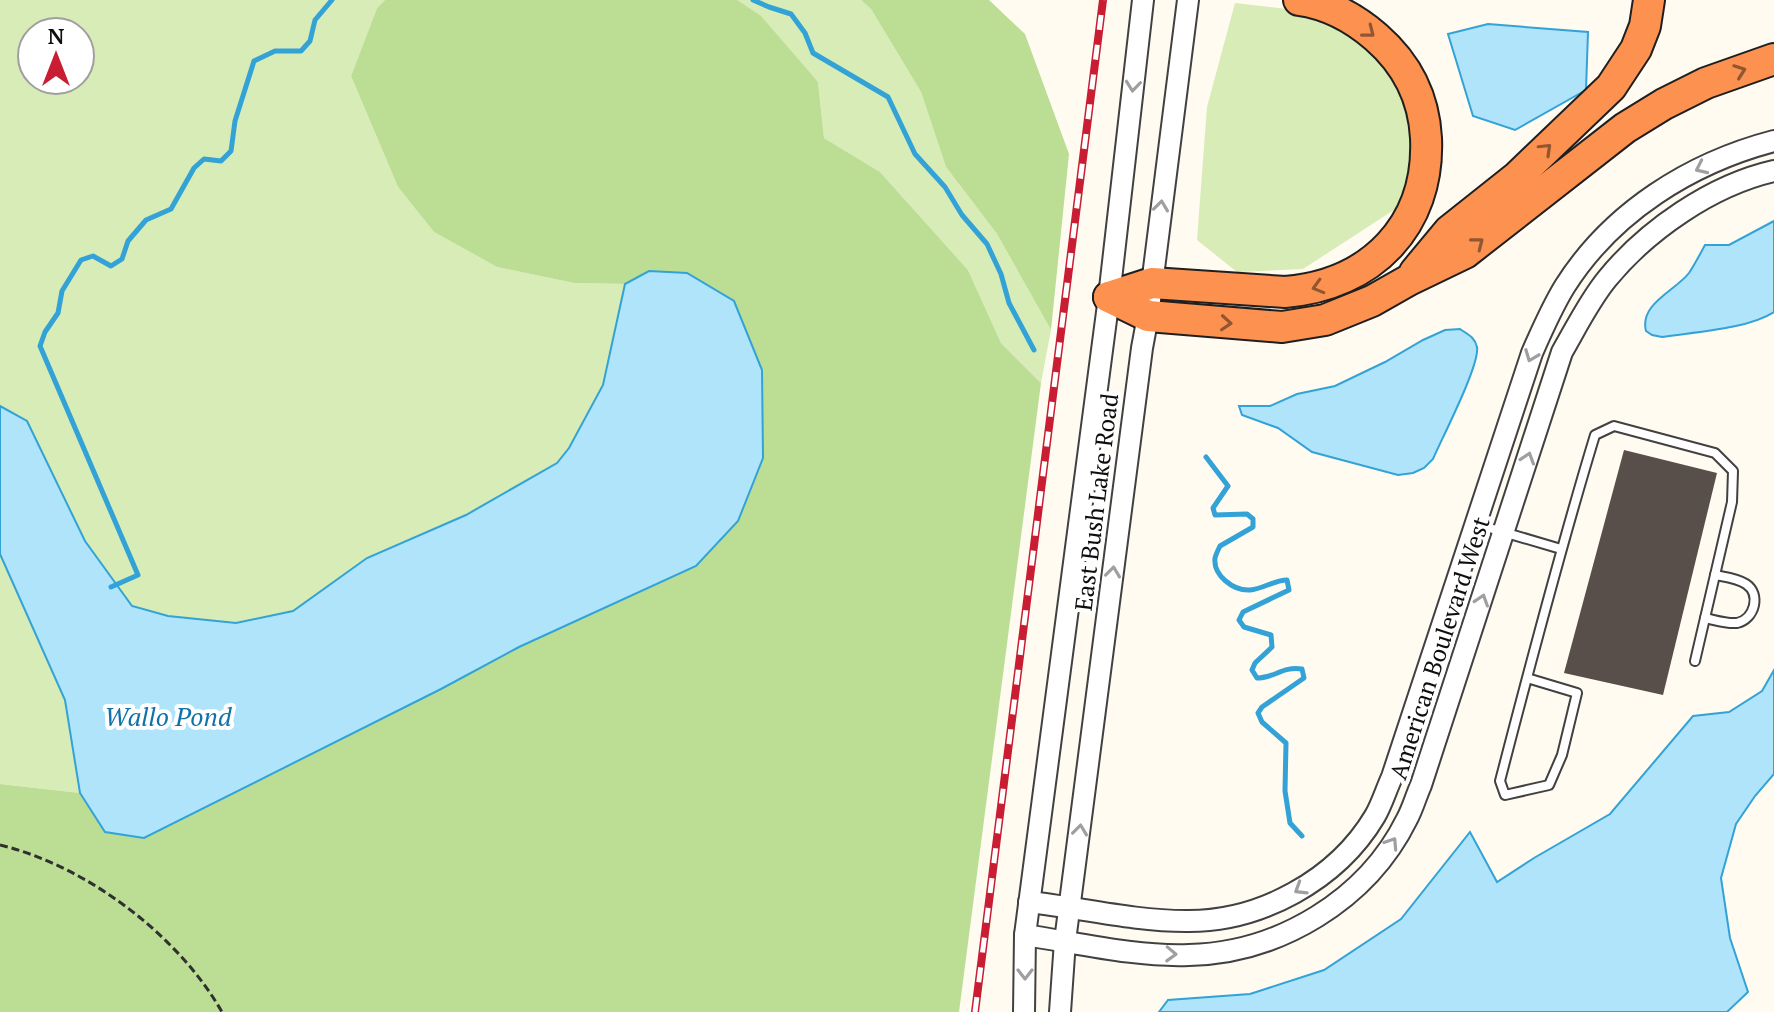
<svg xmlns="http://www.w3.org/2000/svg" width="1774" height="1012" font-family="'PT Serif',serif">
  <rect width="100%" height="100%" fill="#fffbf0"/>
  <g fill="#d7ecb6" fill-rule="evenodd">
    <path d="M 0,0 L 385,0 L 377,8 L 351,76 L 398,187 L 434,232 L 497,267 L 574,283 L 625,284 L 603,385 L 569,448 L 557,463 L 466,515 L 367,558 L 293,611 L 236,623 L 168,616 L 132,606 L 85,541 L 27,421 L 0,406 ZM 32,32 L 80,32 L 80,80 L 32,80 Z"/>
    <polygon points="737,0 861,0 871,9 921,92 946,167 997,234 1051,330 1041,383 1001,343 968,270 880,172 824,138 818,82"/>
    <polygon points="1235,3 1312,12 1391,66 1416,143 1400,206 1303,269 1237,272 1197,240 1207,107"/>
    <polygon points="0,554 65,700 80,793 0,784"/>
  </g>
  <g fill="#bbde94">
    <polygon points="385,0 737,0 761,16 818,82 824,138 880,172 968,270 1001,343 1041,383 959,1012 0,1012 0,784 80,793 105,832 441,689 519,647 738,521 763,458 762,370 649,271 625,284 574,283 497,267 434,232 398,187 351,76 377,8"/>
    <polygon points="861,0 989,0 1025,34 1069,154 1051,330 997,234 946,167 921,92 871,9"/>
  </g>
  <g fill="#b0e4fa" stroke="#33a2d6" stroke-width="2">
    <polygon points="1488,24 1588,32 1586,90 1515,130 1473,116 1448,34"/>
    <path d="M 1774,221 L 1774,312 C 1748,329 1694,332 1662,337 L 1652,335 L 1646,331 C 1639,304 1675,291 1689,273 C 1695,264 1700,254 1705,245 L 1729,245 Z"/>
    <polygon points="649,271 687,273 734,301 762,370 763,458 738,521 696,566 519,647 441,689 144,838 105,832 80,793 65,700 0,554 0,406 27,421 85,541 132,606 168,616 236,623 293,611 367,558 466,515 557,463 569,448 603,385 625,284"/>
    <path d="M 1460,329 C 1467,334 1475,337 1477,347 C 1480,365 1442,438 1433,459 L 1424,468 L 1413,473 L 1398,475 L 1312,452 L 1278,428 L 1242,415 L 1239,406 L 1270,406 L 1297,394 L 1335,386 L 1385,362 L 1423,340 L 1445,330 Z"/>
    <polygon points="1774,670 1774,774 1755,796 1736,824 1721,878 1730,938 1748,992 1727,1012 1159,1012 1168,1000 1250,994 1324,970 1401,919 1470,832 1497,882 1534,858 1610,814 1693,716 1729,712 1762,691"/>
  </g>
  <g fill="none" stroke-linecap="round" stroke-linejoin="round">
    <g stroke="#33a2d6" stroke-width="5">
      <polyline points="753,0 769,7 791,14 805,33 813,53 888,97 915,154 945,187 962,215 987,244 1001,274 1009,303 1034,350"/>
      <path d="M 1206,457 L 1228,486 L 1213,508 L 1215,515 L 1247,514 L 1253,519 L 1253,527 L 1220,546 C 1218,550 1216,554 1215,558 C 1213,575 1233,591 1250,590 C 1263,589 1274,580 1287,580 L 1289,590 L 1243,612 L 1239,620 L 1244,627 L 1271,635 L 1272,647 L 1255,663 L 1252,670 L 1257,678 C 1275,678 1282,666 1302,669 L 1304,678 L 1262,707 L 1258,713 L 1262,722 L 1286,743 L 1285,791 L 1290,823 L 1302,836"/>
      <polyline points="111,587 138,575 40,346 45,332 58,313 62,291 81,260 93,256 111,266 122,259 128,241 146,220 171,209 194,168 204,159 221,161 231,151 235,121 254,61 275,51 301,51 310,41 315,20 332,0"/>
    </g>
  </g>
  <polygon fill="#584e4a" points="1624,450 1717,473 1663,695 1564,673"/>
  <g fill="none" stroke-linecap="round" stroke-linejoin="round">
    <g stroke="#414141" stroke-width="12">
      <g id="service">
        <polyline points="1476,524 1561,549"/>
        <path d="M 1705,618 C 1715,620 1726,624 1737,623 C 1755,619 1761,594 1746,584 C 1737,578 1725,577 1715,575"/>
        <path d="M 1527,678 L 1577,693 L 1562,755 L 1549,785 L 1505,795 L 1500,781 C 1530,665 1560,550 1595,435 L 1614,426 L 1715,453 L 1733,471 L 1732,502 L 1695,661"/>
      </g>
    </g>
    <g stroke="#414141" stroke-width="24">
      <g id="tertiary">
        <path d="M 1029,902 C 1081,908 1134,921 1186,921 C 1260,922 1337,880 1375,816 C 1382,804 1386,790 1392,777 L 1532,353 C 1542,330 1552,307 1565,286 C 1612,212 1690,163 1774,141"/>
        <path d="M 1025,935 C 1078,943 1136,957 1189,955 C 1279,953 1367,900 1407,819 C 1413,808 1416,796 1421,785 L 1562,352 C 1576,328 1589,301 1607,279 C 1647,230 1712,185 1774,171"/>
        <polyline points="1024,1012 1025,935 1109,297 1143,0"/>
        <polyline points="1060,1012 1065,941 1142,348 1148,316 1188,0"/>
      </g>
    </g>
    <g stroke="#1f1f1f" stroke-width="34">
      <g id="motorway">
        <polyline points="1415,272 1449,231 1517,177 1611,87 1636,49 1645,26 1649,0"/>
        <polyline points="1109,297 1148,316 1282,327 1325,320 1372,301 1409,280 1465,253 1625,128 1664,104 1706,83 1774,59"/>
        <path d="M 1109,297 L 1152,283 L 1285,292 C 1371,285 1430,226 1426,138 C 1424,98 1407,64 1376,37 C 1354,18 1328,4 1299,0"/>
      </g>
    </g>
    <path stroke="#303030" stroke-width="3" stroke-dasharray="8 4" stroke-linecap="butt" d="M 0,845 C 87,866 178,935 222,1012"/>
    <use href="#service" stroke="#fff" stroke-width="8"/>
    <use href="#tertiary" stroke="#fff" stroke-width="20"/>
    <use href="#motorway" stroke="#fd914f" stroke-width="30"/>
    <g stroke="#c81d33" stroke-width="8">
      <polyline id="rail" points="975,1012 1103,0"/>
    </g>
    <use href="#rail" stroke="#fff" stroke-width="5" stroke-dasharray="15" stroke-linecap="butt"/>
  </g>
  <defs><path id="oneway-chevron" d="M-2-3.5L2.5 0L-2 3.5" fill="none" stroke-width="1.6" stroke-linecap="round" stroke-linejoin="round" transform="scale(2)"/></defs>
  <g stroke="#915632">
    <use href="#oneway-chevron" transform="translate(1369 32) rotate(38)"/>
    <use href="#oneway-chevron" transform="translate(1740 71) rotate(-20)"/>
    <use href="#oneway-chevron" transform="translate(1546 149) rotate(-44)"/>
    <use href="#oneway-chevron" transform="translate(1478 243) rotate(-38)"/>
    <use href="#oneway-chevron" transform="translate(1318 287) rotate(164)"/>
    <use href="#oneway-chevron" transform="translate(1226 323) rotate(4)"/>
  </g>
  <g stroke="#9f9f9f">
    <use href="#oneway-chevron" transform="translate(1133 86) rotate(96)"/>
    <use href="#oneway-chevron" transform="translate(1701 168) rotate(155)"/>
    <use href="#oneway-chevron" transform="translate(1161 206) rotate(-83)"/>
    <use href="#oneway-chevron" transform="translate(1531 356) rotate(111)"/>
    <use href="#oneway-chevron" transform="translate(1528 458) rotate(-72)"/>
    <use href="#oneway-chevron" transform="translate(1113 572) rotate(-83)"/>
    <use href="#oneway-chevron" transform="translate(1482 600) rotate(-72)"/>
    <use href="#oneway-chevron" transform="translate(1080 830) rotate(-83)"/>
    <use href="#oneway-chevron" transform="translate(1392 843) rotate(-57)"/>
    <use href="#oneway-chevron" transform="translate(1300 889) rotate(148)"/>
    <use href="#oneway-chevron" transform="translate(1171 954) rotate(2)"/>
    <use href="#oneway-chevron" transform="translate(1025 974) rotate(90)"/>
  </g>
  <g text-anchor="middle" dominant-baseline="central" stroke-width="8" stroke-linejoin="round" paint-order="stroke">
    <g font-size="24" fill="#0e0e0e" stroke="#fff">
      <text transform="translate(1096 502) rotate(-83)">East Bush Lake Road</text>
      <text transform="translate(1439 648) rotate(-72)">American Boulevard West</text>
    </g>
    <g font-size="26" font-style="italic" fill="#0f72a9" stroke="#fff">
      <text x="168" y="716">Wallo Pond</text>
    </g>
  </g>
  <g transform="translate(56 56)"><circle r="38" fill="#ffffff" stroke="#9f9f9f" stroke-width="2"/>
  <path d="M0-6L14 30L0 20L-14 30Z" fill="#c81d33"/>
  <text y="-12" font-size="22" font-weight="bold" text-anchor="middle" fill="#0e0e0e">N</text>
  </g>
</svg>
